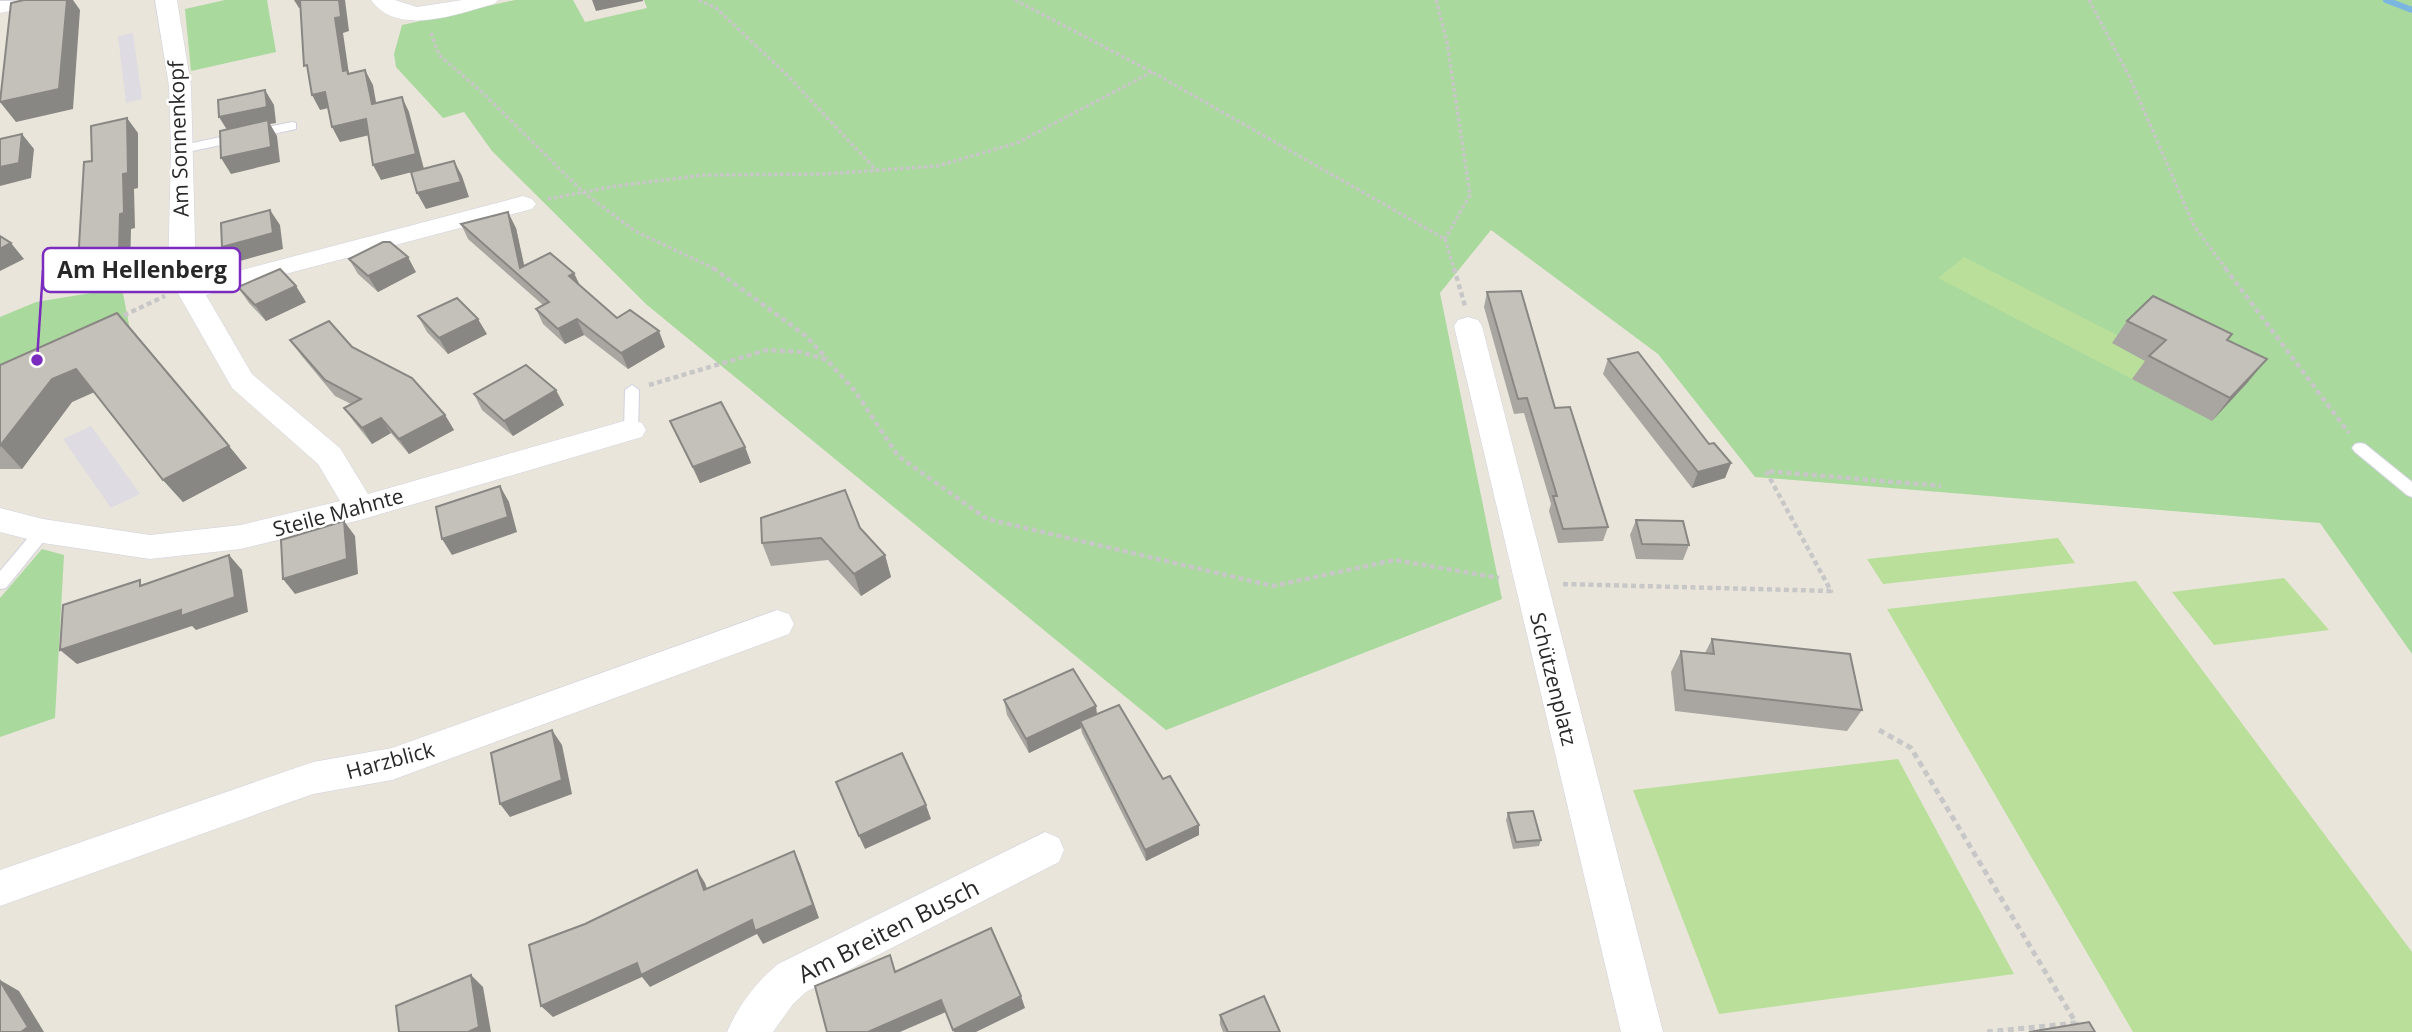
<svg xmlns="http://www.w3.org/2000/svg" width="2412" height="1032" font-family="'Open Sans',sans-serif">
  <rect width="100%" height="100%" fill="#e9e5db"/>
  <g fill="#dedbe2">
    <polygon points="133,33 142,99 126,103 118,36"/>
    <polygon points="91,426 140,494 111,508 63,439"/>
  </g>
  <g fill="#aad99e">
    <polygon points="225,0 267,0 276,52 191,71 185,9"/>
    <polygon points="515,0 573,0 585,22 647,8 644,0 2412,0 2412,654 2320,523 1755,477 1658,354 1491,230 1440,293 1502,599 1166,730 647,305 492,151 464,112 443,118 396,67 394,54 402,25"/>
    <polygon points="122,288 131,335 0,410 0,317 36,302"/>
    <polygon points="42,549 64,555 55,718 0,737 0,598"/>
  </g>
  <g fill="#b9df9a">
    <polygon points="1964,257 2119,336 2149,363 2132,379 1938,278"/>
    <polygon points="2058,538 2075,563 1883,584 1867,559"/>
    <polygon points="2284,578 2329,630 2214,645 2172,592"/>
    <polygon points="2136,581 2412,952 2412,1032 2133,1032 1887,609"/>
    <polygon points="1898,759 2014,974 1719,1014 1633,790"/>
  </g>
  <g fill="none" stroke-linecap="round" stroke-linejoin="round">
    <polyline stroke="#7ab6df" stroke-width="6" points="2386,0 2412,10"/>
    <g stroke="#d1d1df" stroke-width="2">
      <g id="lane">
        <polygon points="292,122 296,123 296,129 183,153 177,149 183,145"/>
        <polygon points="632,385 639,390 638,430 631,435 624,430 625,390"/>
        <polygon points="2360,443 2365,444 2412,482 2412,497 2407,495 2355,452 2352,448 2355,444"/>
        <polygon points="43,525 49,527 51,531 49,535 6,588 0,589 0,571 37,527"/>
      </g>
    </g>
    <g stroke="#d1d1df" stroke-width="1">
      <g id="street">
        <polygon points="52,0 48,4 0,13 0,1"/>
        <polygon points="155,0 177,0 191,86 196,279 219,276 523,196 532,199 536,204 532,209 206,295 252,374 340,448 368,494 631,419 642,423 646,430 642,437 360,520 241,549 150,559 43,543 0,532 0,508 43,519 150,535 241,525 340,501 318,464 232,388 168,276 171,149 169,86"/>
        <path d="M 371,0 L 395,0 L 417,7 L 462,0 L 498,0 L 494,4 C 459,13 398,38 371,0 Z"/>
        <polygon points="1468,317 1478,320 1482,326 1663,1032 1621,1032 1454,326 1458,320"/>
        <polygon points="777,610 789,614 794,624 789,634 392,780 313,794 0,906 0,870 313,762 392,748"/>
        <path d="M 1045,832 L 1059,838 L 1064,850 L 1059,862 L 806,992 L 793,1004 L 773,1032 L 727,1032 C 738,1006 756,982 778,964 Z"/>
      </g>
    </g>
    <g stroke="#c7c7c7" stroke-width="3.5" stroke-dasharray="3.5 2.5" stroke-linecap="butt">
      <polyline points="699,0 716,8 787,75 877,171"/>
      <polyline points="1015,0 1152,72 1445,239 1454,269"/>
      <polyline points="1436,0 1447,42 1470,195 1445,239"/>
      <polyline points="2089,0 2129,76 2194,226 2226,269"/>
      <polyline points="431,33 439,55 484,94 583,192 635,231 715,269"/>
      <polyline points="548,199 616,186 704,175 825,174 937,166 1017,143 1152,72"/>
    </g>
    <g stroke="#c7c7c7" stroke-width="4.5" stroke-dasharray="5 3.5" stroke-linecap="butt">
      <polyline points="713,268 806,336 827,359"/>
      <polyline points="1454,268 1465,306"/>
      <polyline points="2225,268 2349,433"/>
      <polyline points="116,319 165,296"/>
      <polyline points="649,385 767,350 801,352 827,360 855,391 898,456 987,519 1273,586 1395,560 1499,578"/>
      <polyline points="1563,584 1831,591 1766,471 1941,486"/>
    </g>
    <polyline stroke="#c7c7c7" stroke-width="5" stroke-dasharray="6 4.5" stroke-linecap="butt" points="1879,730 1911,748 2076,1023 1987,1032"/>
    <use href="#lane" fill="#fff" fill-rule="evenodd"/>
    <use href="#street" fill="#fff" fill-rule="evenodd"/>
  </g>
  <g fill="#a9a6a1">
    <polygon points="461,224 516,228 524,266 574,273 580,285 617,318 665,347 628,369 584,335 565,344 543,324 536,309 543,305 468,239"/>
    <polygon points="349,259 416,272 378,292 358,274"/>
    <polygon points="238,287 306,302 266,321 249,303"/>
    <polygon points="1487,292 1555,408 1608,527 1603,541 1558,543 1549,511 1551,504 1524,413 1514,414 1484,307"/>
    <polygon points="117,313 247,468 183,502 163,480 95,392 72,402 22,469 0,469 0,365"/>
    <polygon points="418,316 487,334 448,354 427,332"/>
    <polygon points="2127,321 2232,334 2228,340 2248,382 2212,421 2132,379 2145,361 2112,343"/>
    <polygon points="290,340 352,347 445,415 454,430 409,454 391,433 372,444 355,423 344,408 351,404 335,396 301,355"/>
    <polygon points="1608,359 1731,463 1725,478 1692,488 1603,374"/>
    <polygon points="474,394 564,405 513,436 482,410"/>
    <polygon points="670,421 745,447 751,463 700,483"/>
    <polygon points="1636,520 1689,545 1683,560 1636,559 1630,535"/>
    <polygon points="860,528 885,555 891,577 861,596 828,560 771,566 762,543"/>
    <polygon points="1712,639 1862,710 1847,731 1675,711 1671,672 1681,651 1705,653"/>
    <polygon points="1004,700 1096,706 1097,714 1163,779 1199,835 1146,861 1082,733 1081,728 1029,753 1007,715"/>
    <polygon points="1508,813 1541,840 1539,846 1513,849 1506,820"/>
    <polygon points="1220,1015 1280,1032 1223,1032 1220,1024"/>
  </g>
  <g fill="#898783">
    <polygon points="67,0 73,0 80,10 73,109 16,122 0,102"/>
    <polygon points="294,0 304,0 307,6 299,8"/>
    <polygon points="339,0 345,0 349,31 343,33 349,74 343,71 335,18"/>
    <polygon points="592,0 643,0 643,1 596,11"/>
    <polygon points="365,70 373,85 379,119 372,104"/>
    <polygon points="265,90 274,105 276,123 270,124 277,136 280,162 231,174 221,158 229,133 219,117"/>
    <polygon points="325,92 333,107 320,110 312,95"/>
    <polygon points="402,97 409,112 424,169 381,180 373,165"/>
    <polygon points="127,118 138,133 138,188 134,189 135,228 131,229 130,269 90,279 78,263 123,174"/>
    <polygon points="366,119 374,134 340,142 332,127"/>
    <polygon points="22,134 34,149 31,178 0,186 0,167"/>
    <polygon points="454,161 462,176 469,197 426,209 417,193"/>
    <polygon points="270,210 280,225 283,249 233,263 222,247"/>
    <polygon points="508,212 516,228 528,283 520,268"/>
    <polygon points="11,243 24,259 0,271 0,249"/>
    <polygon points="408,257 416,272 378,292 368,276"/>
    <polygon points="574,273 581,289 569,276"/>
    <polygon points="296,286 306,302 266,321 255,305"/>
    <polygon points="478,319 487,334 448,354 439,338"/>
    <polygon points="577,319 584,335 565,344 558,329"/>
    <polygon points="659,331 665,347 628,369 621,353"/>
    <polygon points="2267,359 2248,382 2212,421 2230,398"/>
    <polygon points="76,369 96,391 72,402 22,469 1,446 52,379"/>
    <polygon points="556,390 564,405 513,436 504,421"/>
    <polygon points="445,415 454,430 409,454 399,439"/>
    <polygon points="381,418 391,433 372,444 362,428"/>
    <polygon points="229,446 247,468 183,502 163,480"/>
    <polygon points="745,447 751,463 700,483 693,467"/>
    <polygon points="1731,463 1725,478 1692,488 1698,472"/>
    <polygon points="500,486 509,502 517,532 452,555 442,539"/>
    <polygon points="344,521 355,536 358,574 295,594 283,579"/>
    <polygon points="229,555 242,570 248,612 196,630 192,626 77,664 60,650"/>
    <polygon points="885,555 891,577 861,596 854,574"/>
    <polygon points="1096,706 1097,720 1080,721 1081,728 1029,753 1026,739"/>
    <polygon points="552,730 562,745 572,794 510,817 500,804"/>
    <polygon points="926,805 931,819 865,849 859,836"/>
    <polygon points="1199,825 1199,835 1146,861 1145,850"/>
    <polygon points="794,851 800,864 819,918 763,944 757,934 650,987 642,977 553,1017 541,1006"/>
    <polygon points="697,870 705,883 712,903 704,890"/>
    <polygon points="471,975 483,987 491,1032 468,1032"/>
    <polygon points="0,980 19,991 44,1032 21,1032"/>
    <polygon points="1021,996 1025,1008 976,1032 954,1032 953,1030"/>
    <polygon points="941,1000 946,1012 900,1032 868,1032"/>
  </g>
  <g fill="#c4c1bb" stroke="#898783" stroke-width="2">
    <polygon points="24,0 67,0 59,89 0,102 11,3"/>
    <polygon points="300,0 339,0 341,17 335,18 343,71 347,70 348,74 365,70 372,104 402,97 416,154 373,165 366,119 332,127 325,92 312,95 307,65 304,66"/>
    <polygon points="265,90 267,107 219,117 218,100"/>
    <polygon points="127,118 128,173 123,174 124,213 120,214 119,253 78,263 84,162 92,161 91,126"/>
    <polygon points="268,120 271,147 221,158 220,131"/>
    <polygon points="22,134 19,163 0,167 0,139"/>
    <polygon points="454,161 461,182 417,193 411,172"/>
    <polygon points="270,210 273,233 222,247 221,223"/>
    <polygon points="508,212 520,268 550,253 574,273 569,276 617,318 630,310 659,331 621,353 577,319 558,329 536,309 549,302 461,224"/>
    <polygon points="0,236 11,243 0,249"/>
    <polygon points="383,242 390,242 408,257 368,276 349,259"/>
    <polygon points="280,269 296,286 255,305 238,287"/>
    <polygon points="1521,291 1555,408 1570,407 1608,527 1563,529 1553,496 1557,496 1527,398 1518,399 1487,292"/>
    <polygon points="2153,296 2232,334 2227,340 2267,359 2230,398 2149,356 2166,340 2127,321"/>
    <polygon points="457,298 478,319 439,338 418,316"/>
    <polygon points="117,313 229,446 163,480 76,369 52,379 0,446 0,365"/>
    <polygon points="329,321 352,347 412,378 445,415 399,439 381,418 362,428 344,408 361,399 325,380 290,340"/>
    <polygon points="1638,352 1709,444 1714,443 1731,463 1698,472 1608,359"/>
    <polygon points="526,365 556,390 504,421 474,394"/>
    <polygon points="721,402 745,447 693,467 670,421"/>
    <polygon points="500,486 508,517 442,539 436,507"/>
    <polygon points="845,490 860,528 885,555 854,574 821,538 762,543 761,518"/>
    <polygon points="1636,520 1683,521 1689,545 1642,544"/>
    <polygon points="344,521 347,559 283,579 281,540"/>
    <polygon points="229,555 235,597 181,616 181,610 60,650 63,605 140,580 140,586"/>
    <polygon points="1712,639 1850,654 1862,710 1685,690 1681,651 1714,654"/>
    <polygon points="1073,669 1096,706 1026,739 1004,700"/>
    <polygon points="1119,705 1163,779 1170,776 1199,825 1145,850 1080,721"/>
    <polygon points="552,730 562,780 500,804 491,753"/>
    <polygon points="902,753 926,805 859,836 836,782"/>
    <polygon points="1533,811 1541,840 1516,842 1508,813"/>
    <polygon points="794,851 813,905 755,931 752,920 641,975 637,963 541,1006 529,945 585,924 697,870 704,890"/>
    <polygon points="991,928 1021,996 953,1030 941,1000 868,1032 827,1032 815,986 890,955 895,972"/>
    <polygon points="471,975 479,1027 468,1032 399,1032 396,1006"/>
    <polygon points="0,981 28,1027 21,1032 0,1032"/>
    <polygon points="1264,996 1280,1032 1228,1032 1220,1015"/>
    <polygon points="2089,1022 2095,1032 2029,1032"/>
  </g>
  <g text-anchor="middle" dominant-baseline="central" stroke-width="5" stroke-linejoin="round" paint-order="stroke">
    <g font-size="21" fill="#282828" stroke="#fff">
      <text transform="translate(178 139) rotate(-92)">Am Sonnenkopf</text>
      <text transform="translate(338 512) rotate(-15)">Steile Mahnte</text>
      <text transform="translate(1554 679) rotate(76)">Schützenplatz</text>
      <text transform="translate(390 760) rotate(-15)">Harzblick</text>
    </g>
    <g font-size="24" fill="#282828" stroke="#fff">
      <text transform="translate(888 930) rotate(-27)">Am Breiten Busch</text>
    </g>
  </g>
  <path fill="none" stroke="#7b2cbf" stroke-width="2.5" d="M37 360L43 270"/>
  <circle fill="#7b2cbf" stroke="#fff" stroke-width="2.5" cx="37" cy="360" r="7"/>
  <rect fill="#fff" stroke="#7b2cbf" stroke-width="2.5" x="43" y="248" width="197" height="44" rx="7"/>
  <g font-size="23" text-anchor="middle" font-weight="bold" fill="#282828">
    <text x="142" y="278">Am Hellenberg</text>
  </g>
</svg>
